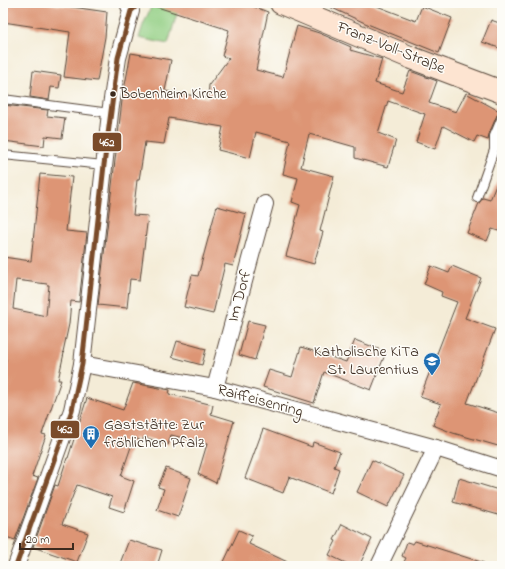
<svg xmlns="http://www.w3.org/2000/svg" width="505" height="569" font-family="'Indie Flower',sans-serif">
  <rect width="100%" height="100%" fill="#fdfcf7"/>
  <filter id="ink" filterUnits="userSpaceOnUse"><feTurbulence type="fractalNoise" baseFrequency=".025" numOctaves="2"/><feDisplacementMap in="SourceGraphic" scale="8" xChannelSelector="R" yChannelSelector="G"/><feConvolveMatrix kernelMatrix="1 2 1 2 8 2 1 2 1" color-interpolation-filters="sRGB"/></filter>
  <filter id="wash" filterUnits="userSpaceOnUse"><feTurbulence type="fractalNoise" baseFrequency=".012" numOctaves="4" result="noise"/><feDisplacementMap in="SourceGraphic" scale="16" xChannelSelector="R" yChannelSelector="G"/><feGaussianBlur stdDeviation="0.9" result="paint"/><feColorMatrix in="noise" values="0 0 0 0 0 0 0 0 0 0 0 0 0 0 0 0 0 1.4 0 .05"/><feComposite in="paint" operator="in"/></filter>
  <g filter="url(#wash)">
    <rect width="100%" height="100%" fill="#f4ecd7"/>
    <polygon fill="#93cf84" stroke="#677c51" points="153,3 180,3 168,44 139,38 143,25"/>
    <g id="blocks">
      <g fill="#dd9574" fill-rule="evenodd">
        <polygon points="3,3 44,3 107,12 105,37 97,81 64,77 70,32 3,22"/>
        <polygon points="155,3 244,3 268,12 256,70 283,77 297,26 319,33 351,47 350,50 382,59 375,83 402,92 410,71 437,81 429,103 456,112 466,93 501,112 497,115 489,134 488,140 477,136 474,142 443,126 435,149 416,142 425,114 388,101 378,133 396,140 388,167 355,158 355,147 309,134 301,167 334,176 320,231 323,232 314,264 286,256 300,205 292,202 298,178 283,174 290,141 256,132 250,158 218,150 223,127 169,118 164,144 145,142 139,180 137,180 133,215 148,216 140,280 130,279 127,308 98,305 122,101 131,53 171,60 165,91 208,98 209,85 229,58 222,56 229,30 154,6"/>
        <polygon points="321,3 369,3 416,21 422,6 452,18 439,53 365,23"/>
        <polygon points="491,20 502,24 502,49 482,42"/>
        <polygon points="33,71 61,75 59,88 51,87 49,100 30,97"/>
        <polygon points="3,105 48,110 47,116 65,118 62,138 45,136 44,146 3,141"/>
        <polygon points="501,173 502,232 492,229 487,241 467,233 479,203 483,198 490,200"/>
        <path d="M 40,174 L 72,177 L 66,231 L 87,233 L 79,302 L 71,301 L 69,324 L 63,352 L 64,353 L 58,380 L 61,380 L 42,434 L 46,435 L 32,476 L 38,478 L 15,540 L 3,536 L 3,379 L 6,359 L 3,358 L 3,257 L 31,261 ZM 16,280 L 47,284 L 47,285 L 49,285 L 46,316 L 13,309 Z"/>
        <polygon points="217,206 246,214 233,266 225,264 213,314 184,307 192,275 198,276"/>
        <polygon points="431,266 449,273 452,266 481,278 465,318 495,329 467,403 502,414 502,433 498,446 453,433 433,425 441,404 420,397 457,302 441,296 442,292 424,284"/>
        <polygon points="248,321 265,325 255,360 239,355"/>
        <polygon points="355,340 386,352 371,390 324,372 314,403 263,387 269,370 292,377 301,347 346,362"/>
        <polygon points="177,341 206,349 202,365 172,357"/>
        <polygon points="133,383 170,390 169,394 213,405 211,414 234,421 216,483 198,474 207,444 171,435 168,445 144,437 142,441 134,438 121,476 134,481 124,512 109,507 112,497 77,485 62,524 88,533 77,562 33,547 55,485 58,486 67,458 68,458 87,398 123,410"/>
        <polygon points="263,429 312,447 313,442 340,452 334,467 339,469 331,493 289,477 283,493 245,478"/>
        <polygon points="372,460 404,475 388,507 357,492"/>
        <polygon points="166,468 191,478 178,517 157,510 164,489 158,487"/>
        <polygon points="459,478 502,491 502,516 453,502"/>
        <polygon points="342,524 372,539 359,566 352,566 329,555 336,541 334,540"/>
        <polygon points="239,530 252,536 249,544 296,566 222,566"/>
        <polygon points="129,540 162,550 157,566 119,566"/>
        <polygon points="415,541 484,563 484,566 402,566 406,558 402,556 407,542 413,544"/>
      </g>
    </g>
  </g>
  <g filter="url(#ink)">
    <use href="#blocks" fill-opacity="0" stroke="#57473a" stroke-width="1"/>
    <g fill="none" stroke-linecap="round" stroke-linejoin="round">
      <g stroke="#57473a" stroke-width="10">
        <g id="service">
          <polyline points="3,99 110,113"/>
          <polyline points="3,155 104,165"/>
          <polyline points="477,198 494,150 494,136 502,117"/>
        </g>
      </g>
      <g stroke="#57473a" stroke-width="18">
        <g id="minor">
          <polyline points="82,364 215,388 436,448 502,469"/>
          <polyline points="215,388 265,204"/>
          <polyline points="16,566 72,410 82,364 110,113 118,58 131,11 128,3"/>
          <polyline points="379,566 436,448"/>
        </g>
      </g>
      <g stroke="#57473a" stroke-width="24">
        <polyline id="secondary" points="281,3 412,58 502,92"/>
      </g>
      <use href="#service" stroke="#fff" stroke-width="8"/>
      <use href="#minor" stroke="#fff" stroke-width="16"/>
      <use href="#secondary" stroke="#fde4d1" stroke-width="22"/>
      <g stroke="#fdfcf7" stroke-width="8">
        <polyline id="bus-1" points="16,566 72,410 82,364 104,165 118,58 131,11 140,3"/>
      </g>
      <use href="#bus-1" stroke="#7a4b2a" stroke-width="5"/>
    </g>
  </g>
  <defs>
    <g id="school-pin" transform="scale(0.9)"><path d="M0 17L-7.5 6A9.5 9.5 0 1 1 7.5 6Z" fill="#1f6fb2" stroke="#fdfcf7"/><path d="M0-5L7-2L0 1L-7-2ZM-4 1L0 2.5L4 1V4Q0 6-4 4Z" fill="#fff"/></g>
    <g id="building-pin" transform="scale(0.9)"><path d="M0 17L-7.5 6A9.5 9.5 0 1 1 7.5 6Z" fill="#1f6fb2" stroke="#fdfcf7"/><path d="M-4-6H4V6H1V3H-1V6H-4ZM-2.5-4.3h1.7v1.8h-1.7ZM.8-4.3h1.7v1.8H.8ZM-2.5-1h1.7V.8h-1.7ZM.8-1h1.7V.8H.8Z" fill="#fff"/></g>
  </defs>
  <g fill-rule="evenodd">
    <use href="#school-pin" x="432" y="361"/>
    <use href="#building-pin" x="91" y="434"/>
  </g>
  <circle fill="#3b2a1e" stroke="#fdfcf7" stroke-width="1.5" cx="113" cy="94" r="3.5"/>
  <g text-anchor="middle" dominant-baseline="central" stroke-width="3" stroke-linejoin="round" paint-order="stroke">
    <g font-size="15" fill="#3b2a1e" stroke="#fdfcf7" text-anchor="start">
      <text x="120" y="94">Bobenheim Kirche</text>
    </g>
    <g font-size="16" fill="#3b2a1e" stroke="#fdfcf7">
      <text transform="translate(391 48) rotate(22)">Franz-Voll-Straße</text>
      <text transform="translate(240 296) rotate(-75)">Im Dorf</text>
      <text transform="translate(260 401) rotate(15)">Raiffeisenring</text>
    </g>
    <g font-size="16" fill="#3b2a1e" stroke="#fdfcf7" text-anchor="end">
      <text x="419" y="352">Katholische KiTa<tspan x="419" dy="18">St. Laurentius</tspan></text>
      <text x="104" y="425" text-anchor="start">Gaststätte: Zur<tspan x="104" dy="18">fröhlichen Pfalz</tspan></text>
    </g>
  </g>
  <g stroke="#fdfcf7" stroke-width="1.5">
    <rect x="92" y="132" width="30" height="20" rx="4" fill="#7a4b2a"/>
    <rect x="50" y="420" width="30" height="19" rx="4" fill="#7a4b2a"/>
  </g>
  <g font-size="11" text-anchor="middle" font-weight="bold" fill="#fff">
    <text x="107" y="146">462</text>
    <text x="65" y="433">462</text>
  </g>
  <rect width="505" height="569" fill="none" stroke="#fdfcf7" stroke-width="16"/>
  <path d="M20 543v6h53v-6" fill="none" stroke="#3b2a1e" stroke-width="2"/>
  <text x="26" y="543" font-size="12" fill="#3b2a1e" stroke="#fdfcf7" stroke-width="3" paint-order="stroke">20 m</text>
</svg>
